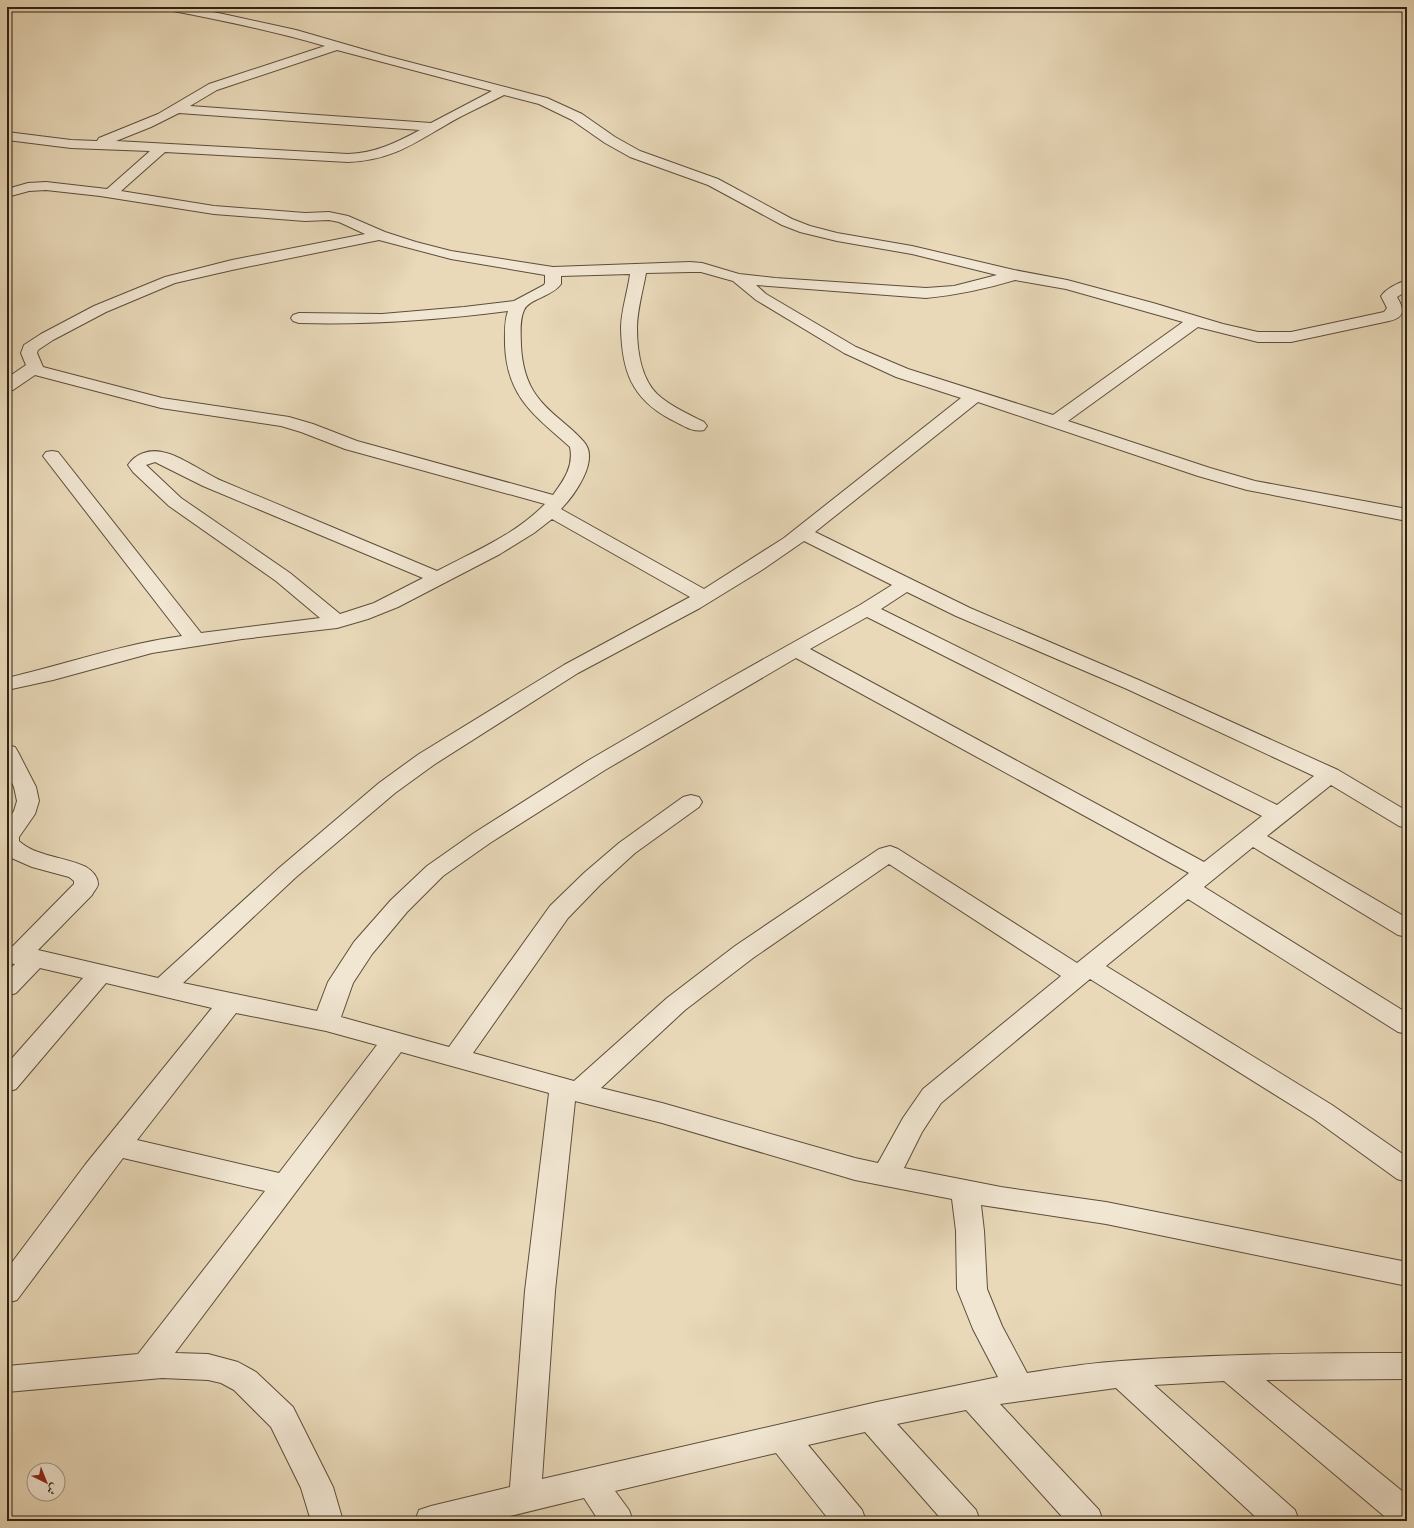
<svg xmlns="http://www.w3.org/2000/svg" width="1414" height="1528" font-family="Cardo,Amiri,serif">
  <rect width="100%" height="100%" fill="#e9d9b9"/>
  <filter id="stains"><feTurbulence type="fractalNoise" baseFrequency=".005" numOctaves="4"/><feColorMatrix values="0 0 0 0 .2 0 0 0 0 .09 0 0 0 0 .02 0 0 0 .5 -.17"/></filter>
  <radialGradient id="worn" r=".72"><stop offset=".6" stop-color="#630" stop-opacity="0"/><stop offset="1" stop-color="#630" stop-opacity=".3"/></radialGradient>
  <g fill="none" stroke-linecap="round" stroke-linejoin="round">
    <g stroke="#5c4e3b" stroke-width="2">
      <path id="street" d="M 162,7 L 187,7 L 223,14 L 296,30 L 386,56 L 547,98 L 582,114 L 615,137 L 640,151 L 718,179 L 792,219 L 810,226 L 837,233 L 912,246 L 1014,270 L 1067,280 L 1153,303 L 1223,324 L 1258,332 L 1291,332 L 1384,312 L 1387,308 L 1381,296 C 1387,288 1398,283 1407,280 L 1407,291 L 1397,297 C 1404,309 1406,317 1389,321 L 1291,342 L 1258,342 L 1198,327 L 1068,421 L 1210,468 L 1255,481 L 1407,509 L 1407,521 L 1247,490 L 1198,476 L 978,402 L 815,532 L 970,608 L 1141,681 L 1338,770 L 1407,811 L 1407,828 L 1399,826 L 1331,785 L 1267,836 L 1407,918 L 1407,937 L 1398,935 L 1253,847 L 1204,887 L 1407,1013 L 1407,1034 L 1398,1032 L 1188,899 L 1106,966 L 1332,1105 L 1407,1157 L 1407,1182 L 1397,1179 L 1314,1119 L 1090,979 L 941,1103 L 922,1132 L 904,1168 L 1001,1187 L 1106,1202 L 1407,1262 L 1407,1286 L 1106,1224 L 981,1205 L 984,1231 L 987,1289 L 1002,1326 L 1027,1373 C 1058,1368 1090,1363 1121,1361 C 1216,1354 1312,1353 1407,1353 L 1407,1379 L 1266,1380 L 1407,1495 L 1407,1521 L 1390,1521 L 1224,1381 L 1154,1385 L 1295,1510 L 1299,1521 L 1260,1521 L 1116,1388 L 1000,1404 L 1099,1510 L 1103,1521 L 1066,1521 L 966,1410 L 897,1424 L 976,1510 L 980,1521 L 943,1521 L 865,1432 L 808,1445 L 862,1510 L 866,1521 L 830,1521 L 776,1453 L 615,1491 L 629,1510 L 633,1521 L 599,1521 L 584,1498 L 490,1521 L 415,1521 L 419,1510 L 431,1506 L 510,1487 L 525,1291 L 549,1093 L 401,1052 L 175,1353 L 208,1354 L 238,1362 L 256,1372 L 293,1407 L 333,1487 L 343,1521 L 311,1521 L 301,1488 L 271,1427 L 234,1390 L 221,1383 L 208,1380 L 162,1378 L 7,1392 L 7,1366 L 138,1354 L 265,1191 L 123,1158 L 17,1300 L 7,1303 L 7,1269 L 85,1165 L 212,1008 L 106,983 L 16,1089 L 7,1092 L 7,1064 L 83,978 L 40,968 L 16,993 L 7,996 L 7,972 L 15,964 L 7,963 L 7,945 L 13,946 L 74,884 L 74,881 L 69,877 L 32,867 L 7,856 L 7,821 L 14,811 L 17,801 L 14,787 L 7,772 L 7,745 L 15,747 L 18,752 L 36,787 L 39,801 L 35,814 L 19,837 L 19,841 C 36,857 67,857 86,867 C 91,870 98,876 98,884 C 98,887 94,891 92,895 L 38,950 L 158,978 L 279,868 L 379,783 L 419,754 L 564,665 L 690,597 L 552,519 L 534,533 L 500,554 L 398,607 L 368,619 L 337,628 L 242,639 L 152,653 L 53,680 L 7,690 L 7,678 C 66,664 123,644 182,636 L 46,460 L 43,456 L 46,452 L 52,451 L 58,452 L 201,633 L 320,618 L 276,581 L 169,506 L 133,472 L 128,465 C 135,454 149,449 162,452 C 180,455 204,473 222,481 C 294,511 365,541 437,571 C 475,551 515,535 545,504 L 345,449 L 301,432 L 281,426 L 161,408 L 35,375 L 13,390 L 7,391 L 7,378 L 26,365 L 21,353 L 24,345 L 41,334 L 94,306 L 165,277 L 232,260 L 365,234 L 339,222 L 329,220 L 305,221 L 214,214 L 100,196 L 46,190 L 29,191 L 7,197 L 7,189 L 28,183 L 46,182 L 107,189 L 150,151 L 71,148 L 7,140 L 7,132 L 71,140 L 97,141 L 99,138 L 158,114 L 209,84 L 325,46 C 273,31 221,20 168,10 L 164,9 ZM 337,50 L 492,91 L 431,123 L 190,106 L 217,90 ZM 504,95 L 539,104 L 572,120 L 605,143 L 630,157 L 708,185 L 782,225 L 800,232 L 837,241 L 912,254 L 997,275 L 954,286 L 926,288 L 775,278 L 739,274 L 702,263 L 690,262 L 553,267 L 451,251 L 416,242 L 385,232 L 348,216 L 329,212 L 305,213 L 214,206 L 121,191 L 165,152 L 348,162 C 396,160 418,140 458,118 C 473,110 489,103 504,95 ZM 179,113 L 420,130 C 396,143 375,153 348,154 L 116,141 L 151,127 ZM 379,240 L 451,259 L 545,275 L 545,283 L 544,285 L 514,301 L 464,307 L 382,314 L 299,313 L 293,315 L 291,318 L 293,321 L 299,323 C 369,325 438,320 508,311 C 504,322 505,333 505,345 C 507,397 534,415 570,447 C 574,466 564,480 553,495 L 357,441 L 313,424 L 289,417 L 162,398 L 43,367 L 37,353 L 38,350 L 53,340 L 106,312 L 175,283 L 232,270 ZM 690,272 L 701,272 L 733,281 L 756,300 L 844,353 L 896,377 L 961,398 L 784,538 L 704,589 L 561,509 C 574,496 600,460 584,442 C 570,425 549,414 536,395 C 526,381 522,364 521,346 C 521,335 519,321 524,310 C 530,298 552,297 561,284 L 561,276 L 630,274 C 628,290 621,312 621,328 C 622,370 631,398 670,419 C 681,424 692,433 704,430 L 707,426 L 704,422 C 688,414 670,406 657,394 C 641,378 637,350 637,328 C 637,311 643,290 646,273 ZM 1015,280 L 1066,289 L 1183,322 L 1053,415 L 908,369 L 856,347 L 766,294 L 756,285 L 926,298 C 957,295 985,289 1015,280 ZM 155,462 L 203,486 L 423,578 L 374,603 L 340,614 L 290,573 L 181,498 L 146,465 ZM 804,541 L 892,585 L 860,605 L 723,682 L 589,760 L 474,833 L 427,866 L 391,900 L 354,942 L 328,982 L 317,1011 L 183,983 L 295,878 L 395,793 L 435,764 L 578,673 L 700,608 L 762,570 ZM 907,592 L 956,616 L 1127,689 L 1314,776 L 1277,805 L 881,609 ZM 867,617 L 1262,816 L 1204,862 L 810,649 ZM 796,658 L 1189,873 L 1077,963 L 898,849 L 890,846 L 879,849 L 735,946 L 667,998 L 574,1081 L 473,1053 L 568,918 L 600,885 L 635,853 L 699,807 L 702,802 L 699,797 L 691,795 L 683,797 L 619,843 L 584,873 L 550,906 L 449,1047 L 341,1017 L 353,983 L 372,954 L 407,912 L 443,876 L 490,843 L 605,770 ZM 889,864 L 1061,976 L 923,1089 L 903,1118 L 878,1163 L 855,1158 L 662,1103 L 601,1088 L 685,1010 L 753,958 ZM 236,1013 L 326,1031 L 377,1045 L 279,1173 L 137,1140 ZM 575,1101 L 662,1123 L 855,1180 L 952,1199 L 956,1231 L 957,1289 L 973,1329 L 998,1377 L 877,1402 L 542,1479 L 555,1291 Z"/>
    </g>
    <use href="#street" fill="#f1e6d2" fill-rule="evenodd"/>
  </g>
  <rect width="1414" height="1528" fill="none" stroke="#e9d9b9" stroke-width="24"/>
  <rect x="8" y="8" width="1398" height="1512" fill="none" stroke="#2d2011" stroke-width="2"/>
  <rect x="12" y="12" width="1390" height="1504" fill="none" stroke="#2d2011"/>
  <g transform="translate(46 1482) rotate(137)"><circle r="19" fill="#f1e6d2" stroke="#a39785"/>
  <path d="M0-3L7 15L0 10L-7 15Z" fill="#8f2418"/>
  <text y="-6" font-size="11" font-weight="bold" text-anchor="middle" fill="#2d2011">ش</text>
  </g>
  <rect width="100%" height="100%" filter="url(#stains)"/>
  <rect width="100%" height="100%" fill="url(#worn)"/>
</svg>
